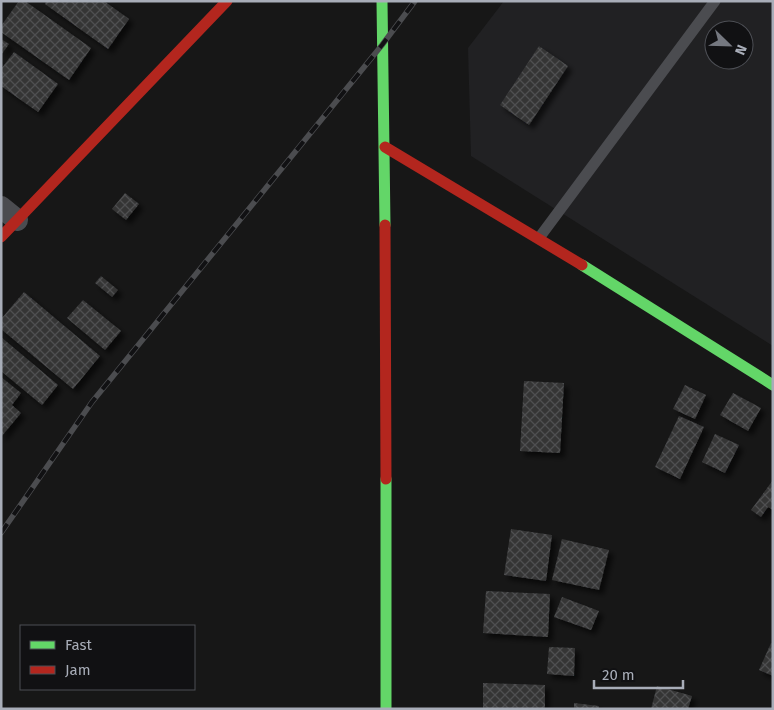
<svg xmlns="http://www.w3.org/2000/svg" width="774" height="710" font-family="'Fira Sans',sans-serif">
  <defs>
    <pattern id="building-cross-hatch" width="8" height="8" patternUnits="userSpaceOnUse" patternTransform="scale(1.25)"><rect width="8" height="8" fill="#353536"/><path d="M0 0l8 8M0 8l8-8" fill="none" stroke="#4f5051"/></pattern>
    <filter id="shadow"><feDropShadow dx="4.5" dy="4.5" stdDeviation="2.5" flood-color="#0009"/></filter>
  </defs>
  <rect width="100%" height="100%" fill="#171717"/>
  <path fill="#212123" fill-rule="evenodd" d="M 504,1 L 773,1 L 773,346 L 471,156 L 468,48 ZM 714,30 L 744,30 L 744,60 L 714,60 Z"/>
  <g fill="url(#building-cross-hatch)" filter="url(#shadow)">
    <polygon points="19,1 25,1 91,48 69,80 1,32 1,26"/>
    <polygon points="46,1 104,1 129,19 108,49 45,4"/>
    <polygon points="1,39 9,44 1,55"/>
    <polygon points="539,46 568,66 529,125 500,105"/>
    <polygon points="14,52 58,84 38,112 1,86 1,69"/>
    <polygon points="125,193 139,204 126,220 112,209"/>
    <polygon points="101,276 118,290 112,297 95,283"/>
    <polygon points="24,292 100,356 73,389 1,329 1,319"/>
    <polygon points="83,300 121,331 105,350 67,318"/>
    <polygon points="1,337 58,385 42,405 1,371"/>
    <polygon points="1,377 21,393 12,405 21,413 1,437"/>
    <polygon points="524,381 564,383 560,453 520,451"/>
    <polygon points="685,385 706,395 695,419 673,409"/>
    <polygon points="733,393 761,408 748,431 720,415"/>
    <polygon points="679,416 704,427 680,479 655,467"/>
    <polygon points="715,434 739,445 725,473 702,462"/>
    <polygon points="773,480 773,510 768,507 761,517 751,510"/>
    <polygon points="511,529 552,535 546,581 504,575"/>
    <polygon points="562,539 609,550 599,590 552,580"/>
    <polygon points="486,591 550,594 548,637 483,633"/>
    <polygon points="562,597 599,611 591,630 554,617"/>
    <polygon points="771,643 773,644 773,676 759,670"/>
    <polygon points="549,647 575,648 574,676 547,674"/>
    <polygon points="483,683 545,685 545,709 483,709"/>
    <polygon points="657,686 692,696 688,709 651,709"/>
    <polygon points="574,703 599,706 599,709 574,709"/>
  </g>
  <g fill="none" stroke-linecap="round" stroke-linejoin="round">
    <polyline stroke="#4b4c50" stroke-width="11" points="539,238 715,1"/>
    <polyline stroke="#4b4c50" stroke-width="22" points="1,207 17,220"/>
    <g stroke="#63d668" stroke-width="11">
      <polyline points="382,1 385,225"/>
      <polyline points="582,265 773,385"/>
      <polyline points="386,479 386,709"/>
    </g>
    <g stroke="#b3261e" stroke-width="11">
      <polyline points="385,147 582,265"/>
      <polyline points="385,225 386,479"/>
      <polyline points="1,237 227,1"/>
    </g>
    <g stroke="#4b4c4f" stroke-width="5.5">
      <polyline id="rail" points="1,533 92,402 382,45 415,1"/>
    </g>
    <use href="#rail" stroke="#111113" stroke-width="4" stroke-dasharray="11" stroke-linecap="butt"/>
  </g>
  <rect width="774" height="710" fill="none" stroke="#a8adb8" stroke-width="5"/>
  <rect x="20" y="625" width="175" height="65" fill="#111113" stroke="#4d4f55"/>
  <rect x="30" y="641" width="25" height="8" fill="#63d668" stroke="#4d4f55"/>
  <text x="65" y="650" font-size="15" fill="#a8adb8">Fast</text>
  <rect x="30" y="666" width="25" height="8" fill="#b3261e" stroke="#4d4f55"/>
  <text x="65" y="675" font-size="15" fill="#a8adb8">Jam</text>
  <g transform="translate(729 45) rotate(113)"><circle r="24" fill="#111113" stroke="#4d4f55"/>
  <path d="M0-4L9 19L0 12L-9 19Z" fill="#757880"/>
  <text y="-8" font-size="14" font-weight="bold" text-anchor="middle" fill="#a8adb8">N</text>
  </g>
  <path d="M594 680v8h89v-8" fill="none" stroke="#a8adb8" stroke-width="2.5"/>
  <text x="602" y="680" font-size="15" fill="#a8adb8" stroke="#111113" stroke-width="4" paint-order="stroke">20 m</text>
</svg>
